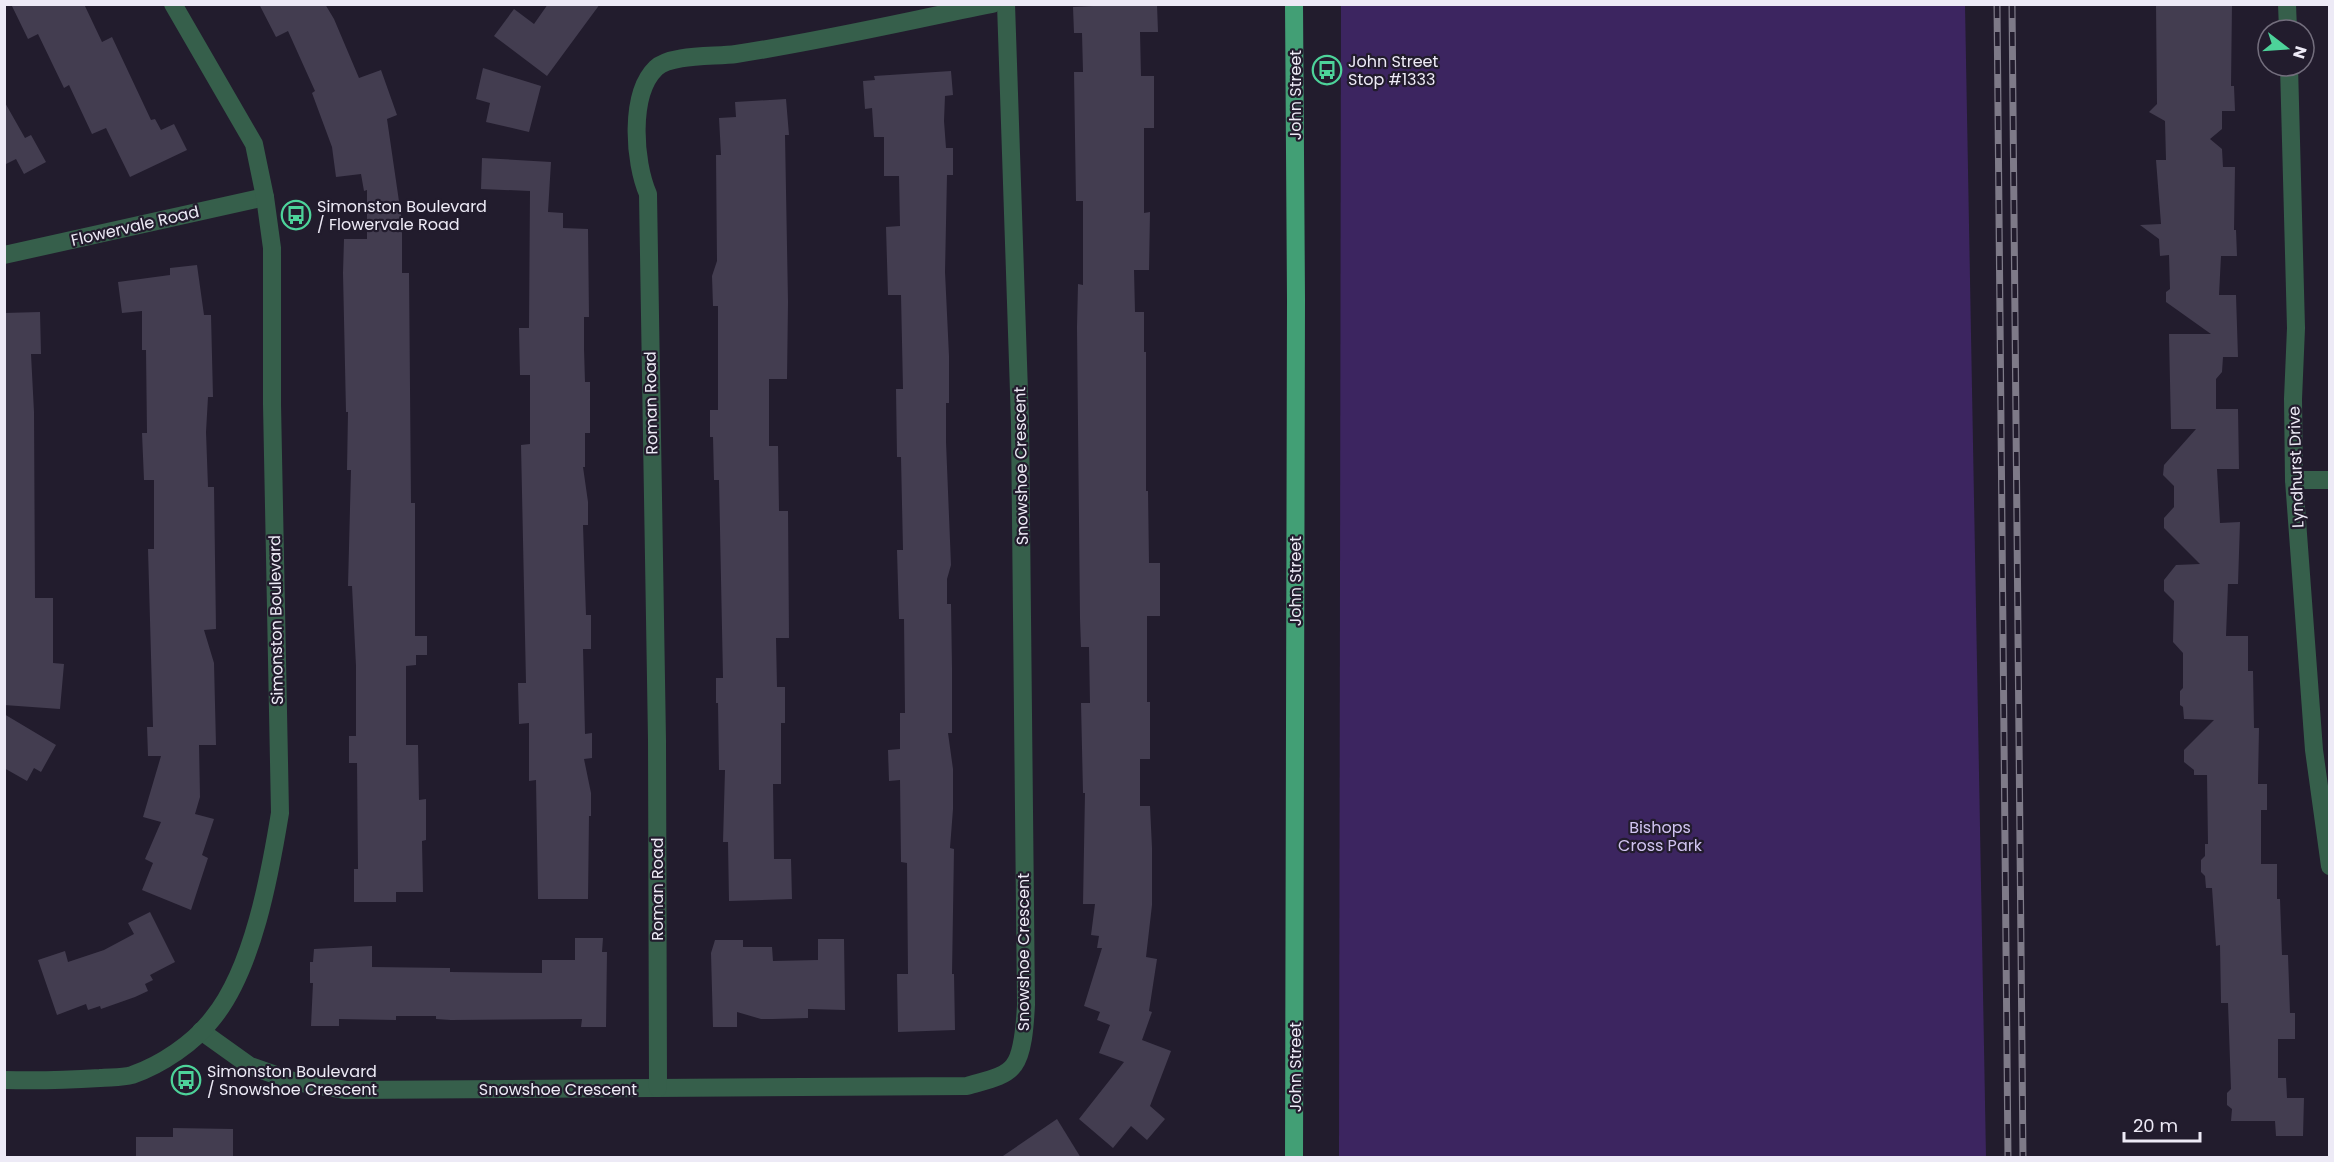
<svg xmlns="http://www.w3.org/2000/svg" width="2334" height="1162" font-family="Poppins,sans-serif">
  <rect width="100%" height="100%" fill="#221c2d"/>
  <polygon fill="#3c2560" points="1341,5 1965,5 1986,1157 1339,1157"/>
  <g fill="#433d50">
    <polygon points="11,4 84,4 102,42 112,37 151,120 155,119 161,130 174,124 187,150 130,177 106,128 92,134 69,85 64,88 38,34 28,39"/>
    <polygon points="259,4 325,4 334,19 359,78 381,70 397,115 387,119 402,222 402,273 409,273 411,503 415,503 415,636 427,636 427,655 416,655 416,665 406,666 406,745 418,745 419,800 426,799 426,840 422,841 423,892 396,892 396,902 354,902 354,869 358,869 357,763 349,763 349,736 356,736 356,666 352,586 348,586 351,470 347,470 348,412 346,412 343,273 344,239 367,239 367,190 364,191 361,174 336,177 332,147 312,93 315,91 288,31 276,37"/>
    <polygon points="548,4 600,4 547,76 494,36 514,9 534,24"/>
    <polygon points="1093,4 1157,4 1158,32 1140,32 1141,76 1154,76 1154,128 1144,128 1144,213 1150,212 1149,270 1134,270 1135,312 1144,312 1144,352 1146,352 1146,491 1148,491 1149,563 1160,563 1160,616 1147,616 1147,702 1150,702 1150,759 1140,759 1140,806 1150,806 1152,848 1152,905 1146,957 1157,959 1149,1011 1152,1012 1142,1040 1171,1051 1150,1106 1165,1119 1147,1140 1131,1126 1113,1148 1079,1119 1124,1062 1099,1053 1110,1025 1097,1020 1100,1012 1084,1006 1102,948 1097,948 1099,936 1091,935 1095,904 1083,904 1085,793 1083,793 1081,703 1090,703 1089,647 1081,647 1080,619 1077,327 1078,284 1083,285 1083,201 1076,201 1074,72 1083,72 1082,33 1074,33 1073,7 1093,6"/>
    <polygon points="2156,4 2232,4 2231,86 2234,86 2235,111 2222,111 2222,129 2210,139 2222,149 2223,167 2235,167 2234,230 2236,230 2237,256 2221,256 2219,295 2236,295 2238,357 2223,357 2222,372 2216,379 2216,409 2238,409 2239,469 2217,469 2220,523 2240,522 2238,584 2228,584 2226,636 2248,636 2248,671 2253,671 2254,728 2259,728 2258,784 2267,784 2267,810 2261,810 2261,864 2277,864 2277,899 2280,899 2282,955 2288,955 2290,1013 2295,1013 2295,1039 2278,1039 2278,1078 2286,1078 2287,1098 2304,1098 2303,1136 2276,1136 2275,1121 2231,1121 2232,1109 2227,1105 2227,1093 2231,1089 2228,1003 2221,1003 2220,945 2216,946 2212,888 2206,888 2205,876 2201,872 2201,860 2205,856 2205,844 2208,844 2207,775 2194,775 2194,770 2184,762 2184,750 2214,720 2184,719 2183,707 2180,705 2180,691 2183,688 2183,653 2173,642 2174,601 2164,591 2164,580 2176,565 2200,564 2164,528 2164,518 2174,507 2174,486 2163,475 2164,465 2196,429 2171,429 2169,334 2211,334 2166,302 2166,292 2170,289 2169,255 2160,256 2159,239 2140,225 2161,224 2156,160 2166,160 2165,121 2149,112 2157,104"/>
    <polygon points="483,68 541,86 529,132 486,122 490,103 476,99"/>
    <polygon points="951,71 953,95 945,96 944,121 946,148 953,148 953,175 947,175 945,272 949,356 949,403 946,403 946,442 951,565 947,579 947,604 951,604 952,668 952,733 948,733 953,769 953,809 950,848 954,849 952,974 954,974 955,1030 898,1032 897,974 908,974 907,863 901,862 900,780 889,781 888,750 900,749 900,713 905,713 904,619 899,619 897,550 903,550 901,457 897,457 896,389 903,389 901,295 888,295 886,227 900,226 899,176 884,176 884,137 874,137 872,108 865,109 863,81 875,80 874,76"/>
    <polygon points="786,99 789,135 785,135 788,302 787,379 769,379 769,446 778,446 779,511 788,511 789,638 776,638 777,687 785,687 785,723 781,723 781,784 773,784 774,859 791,859 792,899 729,901 728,842 723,842 725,770 719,770 718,703 716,703 716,678 723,678 719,480 714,480 713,437 710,437 710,410 718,410 718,306 713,306 712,276 717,261 716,155 721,155 719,118 736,117 735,102"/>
    <polygon points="4,101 25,138 31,135 46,162 24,174 16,159 4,165"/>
    <polygon points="482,158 551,162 548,212 563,213 563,228 588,229 589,317 584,317 584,349 585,382 590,382 590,433 585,433 585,467 583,467 588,502 588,525 583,525 586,615 591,615 591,649 583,649 585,734 592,733 592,758 584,759 591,793 591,816 589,816 588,899 538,899 536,780 529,781 529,723 519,724 518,683 526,683 521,445 530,444 530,375 520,375 519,328 529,328 530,191 481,189"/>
    <polygon points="197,265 204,315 211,315 213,397 208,397 206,432 208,487 214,487 216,629 204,630 214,663 216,745 199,745 200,797 195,814 214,819 202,855 208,858 191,910 142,890 153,863 145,859 161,822 143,817 161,756 148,756 147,727 153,727 148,549 154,549 154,480 144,480 142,433 147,433 146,350 142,350 142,311 122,313 118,282 170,275 170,268"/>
    <polygon points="40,312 41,354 31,354 34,412 35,598 53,598 53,663 64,664 60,709 4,705 4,313"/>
    <polygon points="4,714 56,745 41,772 34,768 27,781 4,768"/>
    <polygon points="150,912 175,962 150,975 153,980 145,984 148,991 135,997 101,1009 100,1006 88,1010 86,1004 57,1015 38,960 65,951 68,962 104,950 134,934 128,923"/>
    <polygon points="575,938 603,938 602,952 607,952 606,1027 581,1027 582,1019 451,1020 436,1019 436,1016 396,1016 396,1020 339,1019 339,1026 311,1026 313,983 310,983 310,962 313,962 314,949 372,946 372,967 450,968 450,972 542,973 542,960 575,960"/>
    <polygon points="818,939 844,939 845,1010 808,1009 808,1018 773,1019 761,1019 737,1012 737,1027 713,1027 711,953 715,940 743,940 743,947 772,947 773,961 818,960"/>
    <polygon points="1057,1119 1081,1158 1000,1158"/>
    <polygon points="173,1128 233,1129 233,1158 136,1158 136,1137 173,1137"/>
  </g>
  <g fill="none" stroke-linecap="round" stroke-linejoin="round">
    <g stroke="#365f4b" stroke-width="18">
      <polyline points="2287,4 2288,30"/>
      <polyline points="2289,66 2296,328 2293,399 2294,480 2314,750 2330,866"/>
      <polyline points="4,255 265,197"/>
      <polyline points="2294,480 2330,480"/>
      <path d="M 201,1031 L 250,1066 L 296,1082 L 346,1090 L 967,1086 C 982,1081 1005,1078 1014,1065 C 1024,1052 1025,1020 1026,1005 L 1020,422 L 1006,4"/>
      <path d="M 4,1080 C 37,1081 68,1080 100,1078 C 110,1077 122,1078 132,1075 C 161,1065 194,1043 213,1018 C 253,969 270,874 280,813 L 272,404 L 272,248 L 265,197 L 254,144 L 173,4"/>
      <path d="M 658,1088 L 657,740 L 648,194 C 634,162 629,94 656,68 C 671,54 715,57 736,54 C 822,41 907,21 992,4"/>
    </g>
    <polyline stroke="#429f75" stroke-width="18" points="1294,4 1296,299 1294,1158"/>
    <g stroke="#7e7a88" stroke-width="7">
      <g id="rail">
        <polyline points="1997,4 2008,1158"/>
        <polyline points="2012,4 2023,1158"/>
      </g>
    </g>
    <use href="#rail" stroke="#221c2d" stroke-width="4.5" stroke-dasharray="14" stroke-linecap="butt"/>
  </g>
  <defs>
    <g id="bus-ring" transform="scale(1.5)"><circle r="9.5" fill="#221c2d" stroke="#4dd39a" stroke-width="1.5"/><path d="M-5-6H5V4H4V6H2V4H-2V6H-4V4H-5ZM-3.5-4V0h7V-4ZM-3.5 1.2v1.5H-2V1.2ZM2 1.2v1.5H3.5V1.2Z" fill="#4dd39a"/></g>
  </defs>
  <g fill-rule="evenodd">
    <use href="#bus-ring" x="1327" y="70"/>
    <use href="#bus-ring" x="296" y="215"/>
    <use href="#bus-ring" x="186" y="1080"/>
  </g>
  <g text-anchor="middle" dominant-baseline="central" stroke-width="4.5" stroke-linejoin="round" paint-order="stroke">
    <g font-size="16" fill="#edeaf6" stroke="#221c2d" text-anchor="start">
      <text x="1348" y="61">John Street<tspan x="1348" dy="18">Stop #1333</tspan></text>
      <text x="317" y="206">Simonston Boulevard<tspan x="317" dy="18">/ Flowervale Road</tspan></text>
      <text x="207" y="1071">Simonston Boulevard<tspan x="207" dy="18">/ Snowshoe Crescent</tspan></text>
    </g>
    <g font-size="16" fill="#edeaf6" stroke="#221c2d">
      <text transform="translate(1295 95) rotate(-90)">John Street</text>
      <text transform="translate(135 226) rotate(-13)">Flowervale Road</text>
      <text transform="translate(651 403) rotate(-91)">Roman Road</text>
      <text transform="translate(1021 466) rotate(-91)">Snowshoe Crescent</text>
      <text transform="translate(2296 467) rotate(-92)">Lyndhurst Drive</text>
      <text transform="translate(1295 581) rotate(-90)">John Street</text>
      <text transform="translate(276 620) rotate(-91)">Simonston Boulevard</text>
      <text transform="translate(657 889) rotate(-90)">Roman Road</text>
      <text transform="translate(1023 952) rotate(-90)">Snowshoe Crescent</text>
      <text transform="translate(1295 1067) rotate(-90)">John Street</text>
      <text x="558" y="1089">Snowshoe Crescent</text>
    </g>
    <g font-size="16" fill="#d1c4f1" stroke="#221c2d">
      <text x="1660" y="827">Bishops<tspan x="1660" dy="18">Cross Park</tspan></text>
    </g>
  </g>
  <rect width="2334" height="1162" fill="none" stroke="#edeaf6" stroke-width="12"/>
  <g transform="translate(2286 48) rotate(107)"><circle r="28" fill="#221c2d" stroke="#736e7d" stroke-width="1.5"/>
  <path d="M0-4.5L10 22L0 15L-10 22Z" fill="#4dd39a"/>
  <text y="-9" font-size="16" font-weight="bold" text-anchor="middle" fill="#edeaf6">N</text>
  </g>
  <path d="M2124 1132v9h76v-9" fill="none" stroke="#edeaf6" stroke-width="3"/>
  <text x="2133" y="1132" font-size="18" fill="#edeaf6" stroke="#221c2d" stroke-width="4.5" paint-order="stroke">20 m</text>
</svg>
